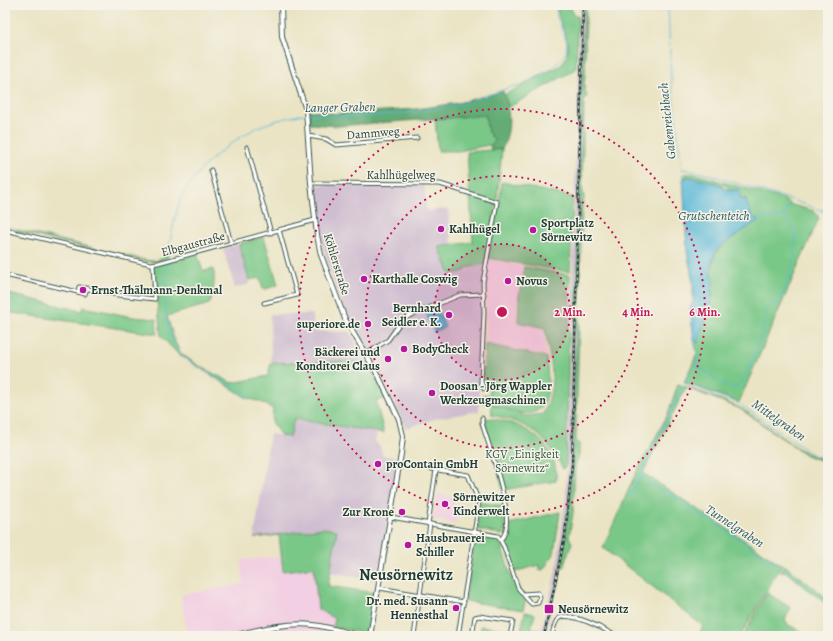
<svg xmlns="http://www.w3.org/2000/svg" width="833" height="641" font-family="Alegreya,serif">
  <rect width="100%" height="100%" fill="#f7f3e8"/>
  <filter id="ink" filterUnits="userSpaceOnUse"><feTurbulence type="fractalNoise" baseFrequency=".025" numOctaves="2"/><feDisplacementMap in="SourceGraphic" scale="8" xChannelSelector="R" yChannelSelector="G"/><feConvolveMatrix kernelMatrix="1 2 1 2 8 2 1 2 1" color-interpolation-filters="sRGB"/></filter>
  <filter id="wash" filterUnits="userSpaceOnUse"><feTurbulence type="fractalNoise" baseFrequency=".012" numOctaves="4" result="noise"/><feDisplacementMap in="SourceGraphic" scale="16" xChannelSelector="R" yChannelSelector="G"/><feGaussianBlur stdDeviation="0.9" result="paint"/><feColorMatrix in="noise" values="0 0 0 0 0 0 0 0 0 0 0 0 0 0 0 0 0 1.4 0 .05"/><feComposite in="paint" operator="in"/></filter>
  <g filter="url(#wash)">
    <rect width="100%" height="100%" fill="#eae4c5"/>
    <g fill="#f2cfe2">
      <polygon points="489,259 524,267 518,295 517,322 544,329 546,356 486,343 487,295 485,284"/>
      <polygon points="437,494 455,498 453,510 459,511 456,524 433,520"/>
      <polygon points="280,556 283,571 315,567 318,609 336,620 333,631 341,634 341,636 241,636 241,633 229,636 187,636 181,595 243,584 241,560"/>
    </g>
    <g fill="#cfbdd0">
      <polygon points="580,5 584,5 573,446 570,497 561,565 551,612 545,636 540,636 557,566 566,496"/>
      <polygon points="314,185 424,185 427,211 448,209 452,245 439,248 464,268 485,264 479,377 479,411 434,419 406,428 372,359 348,319 337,291 321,242"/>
      <polygon points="239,244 250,284 235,288 223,249"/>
      <polygon points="270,314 313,314 313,331 349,332 368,361 271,363"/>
      <polygon points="293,419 377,432 375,442 379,445 383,455 398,458 378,581 330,572 336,529 323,528 254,538 270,434 290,437"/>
    </g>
    <g fill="#7ac888" stroke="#4c825e">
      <path d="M 557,5 L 570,5 L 574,16 L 578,16 L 576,69 L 509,107 L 504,95 L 560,66 C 579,47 558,28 557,5 Z"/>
      <path d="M 584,5 L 586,5 L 585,63 C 587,73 581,88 587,95 L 584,102 L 582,188 L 584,198 L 582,207 L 576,440 L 579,444 L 579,455 L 575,467 L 573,513 L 569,537 L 572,543 L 565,562 L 564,568 L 561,565 L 570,497 L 573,446 Z"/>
      <polygon points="485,115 488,132 493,137 494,144 458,151 438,151 435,119"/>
      <polygon points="502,149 497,199 485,264 465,268 465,271 450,274 439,247 473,242 467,152"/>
      <path d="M 684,174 L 694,174 L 783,199 L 792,205 L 814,211 L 819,218 L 739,402 L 684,382 L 697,354 L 694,340 L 698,343 L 713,294 L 711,291 C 714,279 710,269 714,257 C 716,249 723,246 727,240 C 736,229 737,211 747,200 L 745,198 L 740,200 L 740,190 L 729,190 L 726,185 L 720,186 L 719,184 L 685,177 Z"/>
      <polygon points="502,182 573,197 570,272 488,258 499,203"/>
      <path d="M 5,227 L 149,261 C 158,261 163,260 166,251 L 169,251 L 166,260 L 154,262 L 145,261 L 5,229 Z"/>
      <polygon points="264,237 278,285 263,290 260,278 249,280 239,244"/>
      <path d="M 197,254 L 203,271 L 213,269 C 216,276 213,298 209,304 L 167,316 L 175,342 L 181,354 L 199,366 L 232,383 L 268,376 L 271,363 L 368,361 L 387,398 L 376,401 L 384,433 L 294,419 L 290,437 L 281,436 L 272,422 L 273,409 L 261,402 L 247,398 L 211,375 L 178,354 L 161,336 L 153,267 L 155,265 Z"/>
      <path d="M 524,267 L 570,275 L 566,465 L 563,469 C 545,434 530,424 492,415 L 491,404 L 526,416 L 543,414 C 559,383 550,362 545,328 L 518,322 L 519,296 Z"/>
      <polygon points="5,293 82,311 83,307 133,317 156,319 157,334 6,312"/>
      <path d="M 485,344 L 546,357 C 548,377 555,417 522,413 C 508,411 498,403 483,403 L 482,395 L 490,394 L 489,388 L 483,380 Z"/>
      <path d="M 678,384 C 699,392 722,399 741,409 C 764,421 805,461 828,459 C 822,462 813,458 806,455 L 739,408 L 687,388 L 684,391 L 643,473 L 782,565 L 740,636 L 698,636 L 703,626 L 603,548 L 635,475 L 667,416 Z"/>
      <path d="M 484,418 C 520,420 559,441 556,481 L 503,490 Z"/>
      <polygon points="480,502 504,506 505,532 502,535 477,529"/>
      <polygon points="560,512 554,554 543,570 539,570 539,565 514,572 506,544 509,524"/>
      <polygon points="323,528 337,530 328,586 376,593 367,631 364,633 333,627 335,619 318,609 314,567 283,571 279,535 254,538"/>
      <polygon points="476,534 499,539 512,579 526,599 523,610 465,601"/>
      <polygon points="784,565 828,599 828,605 785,571 780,572"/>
      <polygon points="767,593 791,608 785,619 788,625 811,636 743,636"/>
      <polygon points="525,612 535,614 531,628 541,631 539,636 520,636"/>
      <polygon points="481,626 504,629 502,636 480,636"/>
    </g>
    <path fill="#63ac74" stroke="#417454" d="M 503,91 C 510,111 512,129 502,149 L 491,150 L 490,146 L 493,144 L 494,140 L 488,132 L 485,115 L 338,126 L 310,124 L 309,110 L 336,114 L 416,109 L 458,103 Z"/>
    <g fill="#58b7d7" stroke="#3c7a86">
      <polygon points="690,177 719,184 720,186 729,190 740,190 740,199 745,199 752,216 759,220 719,247 714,255 710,271 714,281 711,290 713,294 698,343 694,340 690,309 693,300 693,283 687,251 683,178"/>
      <polygon points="437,310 445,327 434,332 427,315"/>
    </g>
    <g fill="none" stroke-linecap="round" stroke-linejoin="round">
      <g stroke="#58b7d7" stroke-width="1">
        <polyline points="668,5 671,79 682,170"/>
        <polyline points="309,114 359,117 416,112 459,105 526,82 553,68 566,53 567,42 557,17 556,5"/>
        <polyline points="682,169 710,175 792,200"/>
        <polyline points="682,174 683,178"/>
        <polyline points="795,201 820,210 828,215"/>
        <polyline points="821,210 828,208"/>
        <path d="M 759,220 C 767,216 776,220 784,215 L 785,210 L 791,205"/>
        <polyline points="768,307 781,297 786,287 794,262 796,233 784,215"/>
        <polyline points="694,340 697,354 697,366 687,376 684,383 740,404"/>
        <path d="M 697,366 C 706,370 723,387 731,387 C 735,388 739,385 742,382 C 746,377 763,335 764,327 C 765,321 763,316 766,309"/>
        <path d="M 253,397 C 233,386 212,376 193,363 C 189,360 183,358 180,354 C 164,334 163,294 166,270 C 169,248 173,218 181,199 C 192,171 236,136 263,125 C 276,120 290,117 304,114"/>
        <polyline points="742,406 809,452 816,456 828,457"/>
        <polyline points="639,478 682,387"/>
        <polyline points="630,496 639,478 645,479 780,566"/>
        <polyline points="784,569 828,603"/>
      </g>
    </g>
  </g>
  <g filter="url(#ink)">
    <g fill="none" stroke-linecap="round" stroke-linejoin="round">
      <g stroke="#3d564a" stroke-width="5">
        <g id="minor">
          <polyline points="308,136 326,139 336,145 417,138"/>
          <polyline points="247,147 271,233"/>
          <polyline points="211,170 231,243"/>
          <polyline points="311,183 440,184 497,202 483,282 484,313 481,382 484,389"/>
          <polyline points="5,230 151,264 158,263 315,220"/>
          <polyline points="5,275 78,292 79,287 118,295 155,299 153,264"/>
          <polyline points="78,292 85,294 87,288"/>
          <polyline points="264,303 297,295 279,230"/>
          <polyline points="366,354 388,340 400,323 409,316 460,295 484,294"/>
          <path d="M 482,418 L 482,423 C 488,444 519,524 501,539"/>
          <polyline points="432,469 468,475 479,502 458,636"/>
          <path d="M 391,517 L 498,536 L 504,547 L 518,588 C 523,594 527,600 532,604 L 538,603 L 540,597 L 538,593 L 523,594"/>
          <polyline points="428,524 436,470"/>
          <polyline points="379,588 464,602"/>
          <polyline points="459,634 473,636"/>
          <polyline points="414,636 430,524"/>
          <polyline points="472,636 475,617 479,616 513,621 510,636"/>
          <path d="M 552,636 C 553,631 554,622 559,618 C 571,611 606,630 616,636"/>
        </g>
      </g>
      <g stroke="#3d564a" stroke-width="6">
        <g id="tertiary">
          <polyline points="281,5 282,37 306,110 311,183 317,235 321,255 345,319 379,377 399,419 403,436 401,454 370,636"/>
          <polyline points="5,634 12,636"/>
          <path d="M 234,636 C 258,629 287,622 313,625 C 329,627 345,632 361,636"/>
        </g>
      </g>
      <use href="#minor" stroke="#fff" stroke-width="3"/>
      <use href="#tertiary" stroke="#fff" stroke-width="4"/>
      <g stroke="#1f3d34" stroke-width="2.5">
        <polyline id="rail" points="544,636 565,536 572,465 583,5"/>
      </g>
      <use href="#rail" stroke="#f7f3e8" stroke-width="1" stroke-dasharray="3" stroke-linecap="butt"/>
    </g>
  </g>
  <circle cx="502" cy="312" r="68" fill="#c2185b" fill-opacity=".12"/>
  <g fill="none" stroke="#c2185b" stroke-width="2" stroke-dasharray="2 4">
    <circle cx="502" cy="312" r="68"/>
    <circle cx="502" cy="312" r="136"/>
    <circle cx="502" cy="312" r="203"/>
  </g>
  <g fill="#b5179e" stroke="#f7f3e8" stroke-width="1.5">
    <circle cx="441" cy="229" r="4"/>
    <circle cx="533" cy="230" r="4"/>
    <circle cx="364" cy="279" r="4"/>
    <circle cx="508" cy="281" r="4"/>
    <circle cx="83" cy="290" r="4"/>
    <circle cx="449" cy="315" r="4"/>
    <circle cx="368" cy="324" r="4"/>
    <circle cx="404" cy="349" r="4"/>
    <circle cx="388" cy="359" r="4"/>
    <circle cx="432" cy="393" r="4"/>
    <circle cx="378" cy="464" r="4"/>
    <circle cx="445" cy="504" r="4"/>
    <circle cx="402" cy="512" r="4"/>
    <circle cx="408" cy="545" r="4"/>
    <circle cx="456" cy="608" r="4"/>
    <rect x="544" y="604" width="10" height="10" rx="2"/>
  </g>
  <g text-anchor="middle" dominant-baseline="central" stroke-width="3" stroke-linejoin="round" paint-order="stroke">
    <g font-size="12" fill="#1f3d34" stroke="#f7f3e8">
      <text transform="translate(373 133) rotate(-5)">Dammweg</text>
      <text x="401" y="175">Kahlhügelweg</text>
      <text transform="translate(193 244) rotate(-15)">Elbgaustraße</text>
      <text transform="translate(337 264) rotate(73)">Köhlerstraße</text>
    </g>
    <g font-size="12" font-weight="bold" fill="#1f3d34" stroke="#f7f3e8" text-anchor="start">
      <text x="541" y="223">Sportplatz<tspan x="541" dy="14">Sörnewitz</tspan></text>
      <text x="449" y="229">Kahlhügel</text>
      <text x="372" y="279">Karthalle Coswig</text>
      <text x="516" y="281">Novus</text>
      <text x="91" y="290">Ernst-Thälmann-Denkmal</text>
      <text x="441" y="308" text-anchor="end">Bernhard<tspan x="441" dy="14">Seidler e. K.</tspan></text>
      <text x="360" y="324" text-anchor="end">superiore.de</text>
      <text x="412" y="349">BodyCheck</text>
      <text x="380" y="352" text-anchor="end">Bäckerei und<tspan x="380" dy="14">Konditorei Claus</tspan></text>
      <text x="440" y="386">Doosan - Jörg Wappler<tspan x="440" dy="14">Werkzeugmaschinen</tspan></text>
      <text x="386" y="464">proContain GmbH</text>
      <text x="453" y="497">Sörnewitzer<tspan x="453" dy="14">Kinderwelt</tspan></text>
      <text x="394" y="512" text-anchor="end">Zur Krone</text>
      <text x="416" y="538">Hausbrauerei<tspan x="416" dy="14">Schiller</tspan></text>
      <text x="448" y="601" text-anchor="end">Dr. med. Susann<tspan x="448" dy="14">Hennesthal</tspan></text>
      <text x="558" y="609">Neusörnewitz</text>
    </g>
    <g font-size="12" fill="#315945" stroke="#f7f3e8">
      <text x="522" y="454">KGV „Einigkeit<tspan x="522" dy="14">Sörnewitz“</tspan></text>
    </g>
    <g font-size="13" font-style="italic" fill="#2d5c5d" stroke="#f7f3e8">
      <text transform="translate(340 107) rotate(-1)">Langer Graben</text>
      <text transform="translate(667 121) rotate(-96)">Gabenreichbach</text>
      <text x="714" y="215">Grutschenteich</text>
      <text transform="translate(779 420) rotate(35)">Mittelgraben</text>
      <text transform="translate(735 526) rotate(33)">Tunnelgraben</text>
    </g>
    <g font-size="16" font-weight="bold" fill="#1f3d34" stroke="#f7f3e8">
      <text x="406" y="575">Neusörnewitz</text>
    </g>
  </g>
  <circle cx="502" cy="312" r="6" fill="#c2185b" stroke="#f7f3e8" stroke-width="2"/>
  <g font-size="12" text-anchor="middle" font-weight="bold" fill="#c2185b" stroke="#f7f3e8" stroke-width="3" stroke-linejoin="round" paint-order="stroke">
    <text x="570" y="316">2 Min.</text>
    <text x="638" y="316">4 Min.</text>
    <text x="705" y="316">6 Min.</text>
  </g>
  <rect width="833" height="641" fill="none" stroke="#f7f3e8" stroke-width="20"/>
</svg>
